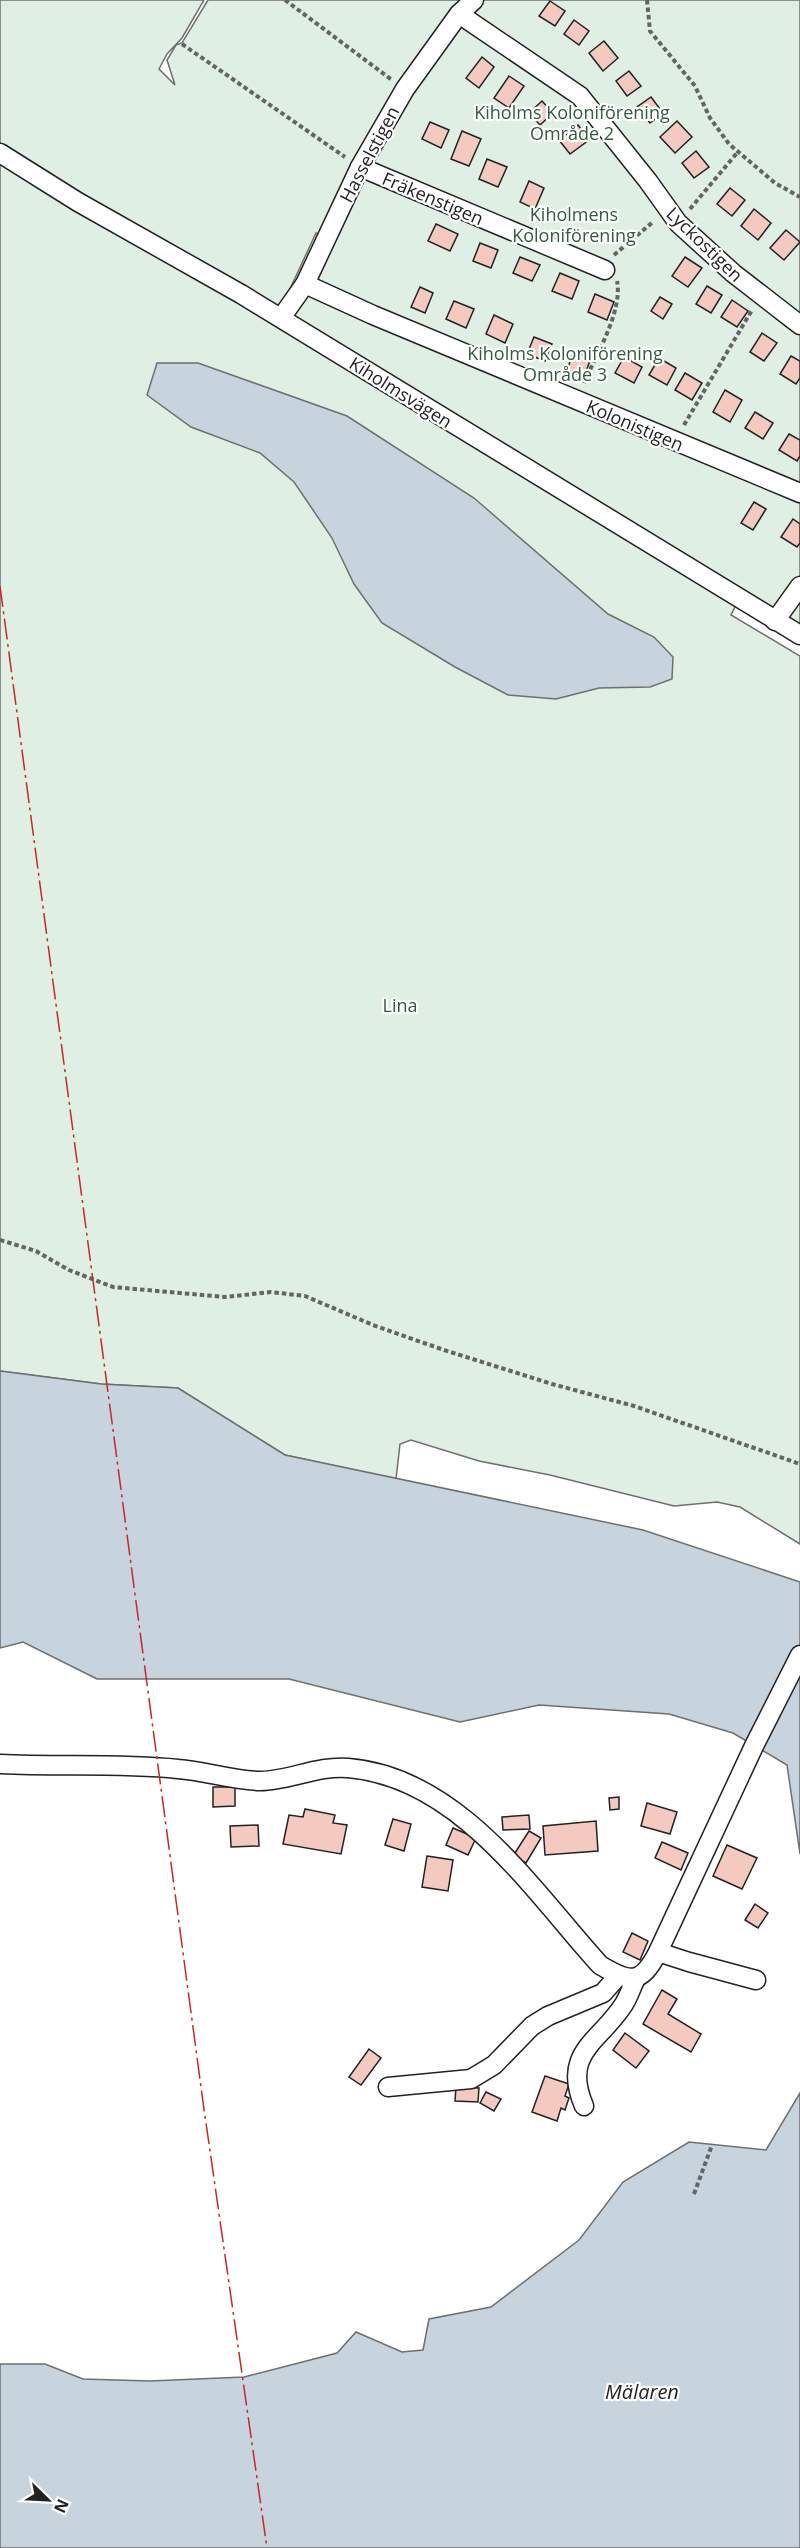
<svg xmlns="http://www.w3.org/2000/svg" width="800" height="2548" font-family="'Open Sans',sans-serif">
  <rect width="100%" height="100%" fill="#fff"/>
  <path fill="#e0efe3" stroke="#6f6f6f" stroke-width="1.5" fill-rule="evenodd" d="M 0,0 L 204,0 L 182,38 L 167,54 L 159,69 L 175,85 L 167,60 L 176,45 L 182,43 L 208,0 L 800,0 L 800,629 L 741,595 L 731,615 L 800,656 L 800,1544 L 740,1507 L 717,1502 L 674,1506 L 550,1475 L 479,1461 L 411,1440 L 400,1444 L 396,1479 L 285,1455 L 178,1388 L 101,1384 L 0,1371 ZM 316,233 L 326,238 L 298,295 L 289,291 Z"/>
  <g fill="#c7d3dd" stroke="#6f6f6f" stroke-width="1.5">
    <polygon points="157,363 198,363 347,416 474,498 608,614 654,637 673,657 672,679 650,687 599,688 556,699 508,695 455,667 382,623 354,584 332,538 294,482 260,453 191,427 147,395"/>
    <polygon points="0,1371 101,1384 178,1388 285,1455 643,1530 800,1582 800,1854 787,1765 733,1733 669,1714 539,1705 460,1722 289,1679 97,1679 23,1642 0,1648"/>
    <polygon points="800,2093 800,2548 0,2548 0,2364 45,2364 83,2379 150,2381 244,2377 337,2353 356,2332 402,2352 423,2350 429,2319 491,2307 579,2240 623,2182 689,2142 766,2150"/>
  </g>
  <g fill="#f3c9c0" stroke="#222" stroke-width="1.5">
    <polygon points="550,1 565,11 555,26 539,16"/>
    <polygon points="574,20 589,31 579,45 564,34"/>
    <polygon points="604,41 618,58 603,71 589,53"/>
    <polygon points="482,57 494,67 479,88 466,78"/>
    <polygon points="629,71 641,86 627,96 616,81"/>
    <polygon points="509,76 524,86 509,108 494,98"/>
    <polygon points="651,97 663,113 650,123 637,107"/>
    <polygon points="542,101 553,113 540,125 529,113"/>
    <polygon points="677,121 692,137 675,153 660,137"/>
    <polygon points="430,122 449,130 441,148 422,139"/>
    <polygon points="578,125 589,140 570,154 559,140"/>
    <polygon points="462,131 481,139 469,166 451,159"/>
    <polygon points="696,151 709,167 694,178 682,163"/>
    <polygon points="487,159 507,167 498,187 479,179"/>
    <polygon points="529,181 544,188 535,209 520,202"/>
    <polygon points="730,188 745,200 732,216 717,204"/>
    <polygon points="754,209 771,223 758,240 741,226"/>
    <polygon points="436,224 458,234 450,251 428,241"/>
    <polygon points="786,230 800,242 784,260 770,248"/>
    <polygon points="480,243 498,250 491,268 473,261"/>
    <polygon points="520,257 540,265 532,281 513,273"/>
    <polygon points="685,257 702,268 688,287 672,276"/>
    <polygon points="560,273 579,281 572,299 552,291"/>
    <polygon points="707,286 722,295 711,313 696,304"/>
    <polygon points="420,287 433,293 425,313 411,307"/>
    <polygon points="595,294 614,302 607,320 588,312"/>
    <polygon points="660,297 672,304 663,319 651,311"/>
    <polygon points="732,300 748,311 737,327 721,317"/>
    <polygon points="454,301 474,309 466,328 446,319"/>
    <polygon points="494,315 513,324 505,343 486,334"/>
    <polygon points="762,333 777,343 764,361 750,352"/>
    <polygon points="534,337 552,344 545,361 527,354"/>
    <polygon points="574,351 591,358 584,377 567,370"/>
    <polygon points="791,356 800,361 800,378 796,384 780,374"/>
    <polygon points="624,357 642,367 634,383 615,373"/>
    <polygon points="659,358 676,368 667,385 649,375"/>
    <polygon points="685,373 702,383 692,400 675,390"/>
    <polygon points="725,390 742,400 730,422 713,412"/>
    <polygon points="755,412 773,423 763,439 745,428"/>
    <polygon points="789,434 800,440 800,456 797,461 779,450"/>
    <polygon points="754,502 766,509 753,530 741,523"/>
    <polygon points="793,519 800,524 800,543 797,547 781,537"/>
    <polygon points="213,1787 235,1787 235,1806 213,1807"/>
    <polygon points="619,1797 619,1809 610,1810 609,1798"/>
    <polygon points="647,1803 677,1812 670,1834 641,1826"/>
    <polygon points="305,1809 335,1815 333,1823 347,1825 341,1854 283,1844 289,1815 303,1817"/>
    <polygon points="529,1815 530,1829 503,1830 502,1817"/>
    <polygon points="393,1819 411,1824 404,1851 385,1845"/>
    <polygon points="596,1821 598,1851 545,1855 543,1826"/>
    <polygon points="258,1825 259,1846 231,1847 230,1826"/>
    <polygon points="453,1828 476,1838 468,1855 446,1845"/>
    <polygon points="529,1831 541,1838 526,1863 513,1856"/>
    <polygon points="662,1842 688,1853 681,1870 655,1858"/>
    <polygon points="727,1845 757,1858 742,1889 713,1876"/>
    <polygon points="427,1856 453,1860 448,1891 422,1887"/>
    <polygon points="755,1904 768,1913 758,1928 745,1920"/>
    <polygon points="632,1933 648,1941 640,1960 623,1952"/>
    <polygon points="662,1990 677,1999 668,2014 701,2034 691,2052 643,2024"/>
    <polygon points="625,2033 649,2051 636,2068 613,2050"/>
    <polygon points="369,2049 381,2058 361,2085 349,2077"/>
    <polygon points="545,2076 569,2084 565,2096 569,2098 565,2110 561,2108 557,2121 532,2112"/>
    <polygon points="456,2087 479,2088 478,2102 455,2101"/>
    <polygon points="486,2092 501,2099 494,2111 480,2103"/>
  </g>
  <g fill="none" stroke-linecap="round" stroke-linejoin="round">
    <g stroke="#222" stroke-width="21">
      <g id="minor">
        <polyline points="459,14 580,96 648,181 678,223 733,273 800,325"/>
        <polyline points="0,153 78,202 241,294 800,635"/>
        <polyline points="360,167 605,270"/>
        <polyline points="305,284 373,315 800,493"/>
        <polyline points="281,318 305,284 360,167 405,89 459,14 474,0"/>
        <polyline points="775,621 800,586"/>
        <path d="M 0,1764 C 59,1767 118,1763 178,1769 C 205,1771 231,1780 259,1781 C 286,1782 318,1765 348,1768 C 459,1777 532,1890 600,1965 C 630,1983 641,1985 658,1952 L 754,1746 L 800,1655"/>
        <polyline points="658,1952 689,1962 756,1980"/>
        <polyline points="388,2087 471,2079 494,2065 532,2026 548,2016 603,1993 618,1976"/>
        <path d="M 584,2106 C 561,2052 600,2042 624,2004 C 629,1996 632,1986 636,1978"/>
      </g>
    </g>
    <g stroke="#646464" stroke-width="4" stroke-dasharray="4.5 3" stroke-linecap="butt">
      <polyline points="285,0 392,80"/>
      <polyline points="647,0 650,31 695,86 710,118 729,144 775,183 800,197"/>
      <polyline points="182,44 345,157"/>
      <polyline points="690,209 737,153"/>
      <polyline points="614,255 654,221"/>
      <path d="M 584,383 C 596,355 623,311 617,281"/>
      <polyline points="684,425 752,310"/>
      <polyline points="0,1240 36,1251 69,1270 113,1287 225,1297 271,1292 305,1296 373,1325 444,1350 552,1384 634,1406 800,1464"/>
      <polyline points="694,2194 712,2145"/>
    </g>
    <use href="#minor" stroke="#fff" stroke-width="18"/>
    <polyline stroke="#c62828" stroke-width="1.5" stroke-dasharray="21 4.5 3 4.5" stroke-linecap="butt" points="0,586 203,2102 267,2548"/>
  </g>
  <g text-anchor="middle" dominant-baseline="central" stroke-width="4.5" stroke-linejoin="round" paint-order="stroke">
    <g font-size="18" fill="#2f5e38" stroke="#fff">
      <text x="572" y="112">Kiholms Koloniförening<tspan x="572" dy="21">Område 2</tspan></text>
      <text x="574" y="214">Kiholmens<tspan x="574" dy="21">Koloniförening</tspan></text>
      <text x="565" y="353">Kiholms Koloniförening<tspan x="565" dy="21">Område 3</tspan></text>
      <text x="400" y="1005">Lina</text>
    </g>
    <g font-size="18" fill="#222" stroke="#fff">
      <text transform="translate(369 154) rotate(-62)">Hasselstigen</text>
      <text transform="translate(433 198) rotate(23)">Fräkenstigen</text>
      <text transform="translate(705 244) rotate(44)">Lyckostigen</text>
      <text transform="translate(401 392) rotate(32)">Kiholmsvägen</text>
      <text transform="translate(635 425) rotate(23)">Kolonistigen</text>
    </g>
    <g font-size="20" font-style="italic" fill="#222" stroke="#fff">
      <text x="642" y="2391">Mälaren</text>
    </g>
  </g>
  <g transform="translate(48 2500) rotate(114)" stroke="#ffffff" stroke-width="4.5" paint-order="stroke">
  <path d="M0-4.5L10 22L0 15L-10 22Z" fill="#222222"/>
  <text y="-9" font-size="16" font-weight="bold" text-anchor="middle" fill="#222222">N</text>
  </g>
</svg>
